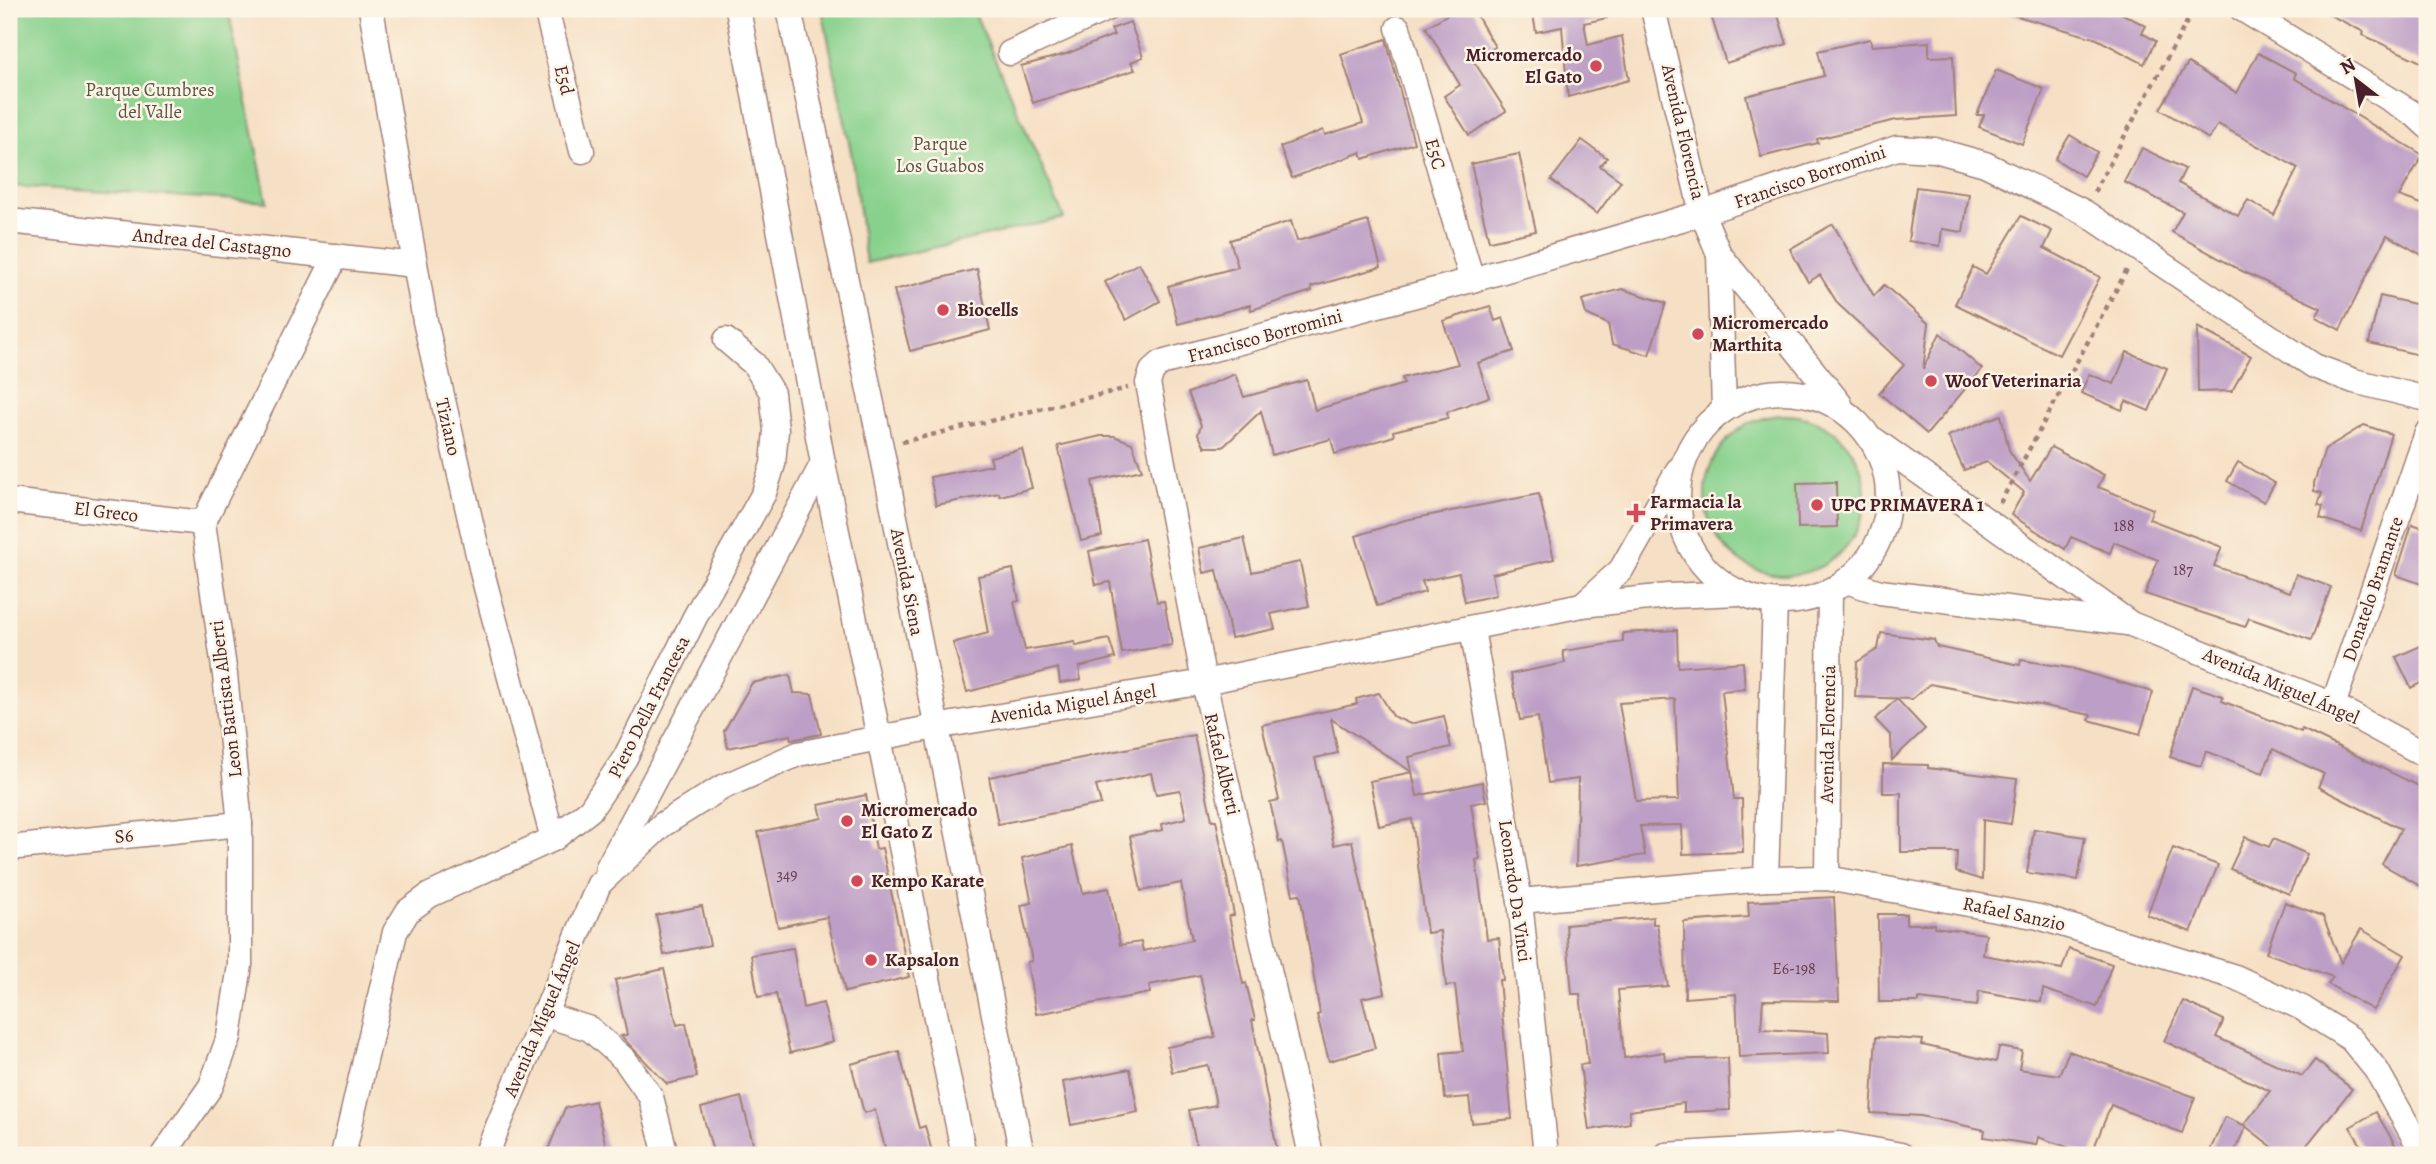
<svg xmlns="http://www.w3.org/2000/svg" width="2436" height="1164" font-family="Alegreya,serif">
  <rect width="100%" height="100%" fill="#fcf5e5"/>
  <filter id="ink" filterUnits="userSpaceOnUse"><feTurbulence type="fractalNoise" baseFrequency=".0143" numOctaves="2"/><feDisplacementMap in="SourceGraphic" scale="14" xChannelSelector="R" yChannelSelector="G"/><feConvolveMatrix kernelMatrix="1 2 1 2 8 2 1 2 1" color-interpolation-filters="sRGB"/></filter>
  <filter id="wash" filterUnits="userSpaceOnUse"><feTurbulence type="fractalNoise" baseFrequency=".00686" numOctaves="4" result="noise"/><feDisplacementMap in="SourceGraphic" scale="28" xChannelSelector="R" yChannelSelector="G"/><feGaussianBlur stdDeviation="1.57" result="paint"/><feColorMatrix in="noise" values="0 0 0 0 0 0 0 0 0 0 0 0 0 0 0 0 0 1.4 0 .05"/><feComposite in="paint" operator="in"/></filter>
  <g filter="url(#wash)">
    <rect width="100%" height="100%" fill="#f6e0c5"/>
    <g fill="#88d18d" stroke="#69785c" stroke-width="2">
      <polygon points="9,9 228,9 267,202 9,186"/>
      <polygon points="822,9 973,9 1064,218 866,263 851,152"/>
      <circle cx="1785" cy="495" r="80"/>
    </g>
    <g id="blocks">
      <g fill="#bd9ec6" fill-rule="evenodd">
        <polygon points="1457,9 1473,9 1495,47 1473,60 1506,111 1469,135 1444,96 1460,85 1426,27"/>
        <polygon points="1532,9 1606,9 1607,18 1584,23 1588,45 1622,36 1629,80 1568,97 1562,27 1536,32"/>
        <polygon points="1709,9 1776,9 1787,44 1726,63"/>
        <polygon points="2011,9 2113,9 2146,26 2142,33 2156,41 2144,64 2097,39 2010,14"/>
        <polygon points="2318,9 2427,9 2427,65 2363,35 2364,32"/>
        <polygon points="1130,22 1143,57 1131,62 1135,70 1033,103 1021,66 1066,54 1114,35 1111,29"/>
        <polygon points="1386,39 1414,143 1363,159 1361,152 1292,178 1280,147 1323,130 1325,135 1363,123 1341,54"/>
        <polygon points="1870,39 1872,46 1929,42 1929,57 1953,56 1956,116 1896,120 1817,139 1818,143 1761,157 1746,96 1824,76 1818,51"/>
        <polygon points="2258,53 2296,73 2294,78 2423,155 2399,196 2427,206 2427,258 2387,235 2340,330 2316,317 2321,308 2240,270 2172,232 2183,212 2124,182 2142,148 2185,169 2178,183 2238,216 2248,200 2274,215 2298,168 2218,124 2209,139 2160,109 2188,63 2237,93"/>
        <polygon points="1996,70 2044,89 2022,144 1979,127 1984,115 1977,115"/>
        <polygon points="2070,135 2097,152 2083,176 2055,159"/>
        <polygon points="1582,140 1607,158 1600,166 1621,181 1597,214 1551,180"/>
        <polygon points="1519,154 1536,231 1489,241 1471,164"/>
        <polygon points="1916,187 1969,194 1963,232 1942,229 1940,246 1908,241"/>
        <polygon points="2021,216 2052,231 2044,248 2100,277 2059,355 1955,304 1973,267 1986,274"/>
        <polygon points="1291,221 1297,241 1368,221 1381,267 1311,287 1312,291 1251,310 1250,305 1178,324 1168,286 1238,267 1230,240"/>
        <polygon points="1833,224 1874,296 1884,285 1929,324 1923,369 1940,333 1982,369 1927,434 1879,393 1904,365 1838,304 1820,275 1808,282 1790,249"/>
        <polygon points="1139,263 1160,301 1126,320 1105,282"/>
        <polygon points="977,269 990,330 910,351 894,290"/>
        <polygon points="1622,289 1666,303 1649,355 1612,344 1608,324 1586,314 1582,300"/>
        <polygon points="2380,296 2427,307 2419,355 2369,343"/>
        <polygon points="1490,306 1495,321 1503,318 1514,351 1478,363 1489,397 1447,412 1448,418 1393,431 1394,436 1335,454 1331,439 1272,455 1261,411 1223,447 1205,447 1198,434 1201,425 1188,393 1235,374 1244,397 1307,380 1315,410 1404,384 1402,378 1458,364 1443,321"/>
        <polygon points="2197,327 2251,356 2232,391 2198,392"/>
        <polygon points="2127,352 2167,368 2149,411 2126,401 2122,410 2081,393 2089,374 2114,384"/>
        <polygon points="2001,415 2009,450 2030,481 2051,447 2104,475 2098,487 2153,509 2149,519 2222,547 2214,566 2290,592 2296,574 2331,587 2311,640 2249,618 2245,627 2145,594 2158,560 2114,542 2110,553 2071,537 2065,549 2011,515 2024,492 1987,462 1964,470 1948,436"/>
        <polygon points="2364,425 2391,434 2361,531 2320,518 2323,506 2318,505 2322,493 2314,491 2314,483 2325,449"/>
        <polygon points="1101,436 1114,436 1132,443 1142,470 1092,481 1102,536 1081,541 1058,446"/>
        <polygon points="1022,449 1032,488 1000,496 999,493 936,505 930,477 992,465 990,457"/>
        <polygon points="2238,462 2275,483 2264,502 2227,481"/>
        <polygon points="1836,482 1837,527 1798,528 1797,483"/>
        <polygon points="1539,494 1554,559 1492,574 1496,595 1465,602 1459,573 1422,581 1425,592 1377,606 1356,536 1405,520"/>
        <polygon points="2412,524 2427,529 2427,586 2396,575"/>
        <polygon points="1244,538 1252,572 1300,562 1309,606 1271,614 1275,629 1231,638 1217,570 1204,573 1199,548"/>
        <polygon points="1144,539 1157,602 1164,601 1172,645 1122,653 1110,582 1096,585 1089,551"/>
        <polygon points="1013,569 1019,601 1014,602 1025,650 1075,642 1076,646 1109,639 1115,658 1079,667 1081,680 1060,683 1058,668 967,692 953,643 988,633 978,576"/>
        <path d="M 1677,630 L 1678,667 L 1743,662 L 1745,689 L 1722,691 L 1734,799 L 1742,799 L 1743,852 L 1683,854 L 1682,825 L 1640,826 L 1645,855 L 1576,866 L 1578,779 L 1548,783 L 1538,717 L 1520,720 L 1511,674 L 1565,663 L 1563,651 L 1623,642 L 1623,633 ZM 1675,699 L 1679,800 L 1636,801 L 1619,703 Z"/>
        <polygon points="1881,633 1934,640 1937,647 2020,665 2021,660 2070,668 2153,692 2140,734 2089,720 2091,715 1930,684 1912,699 1855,697 1857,662 1878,649"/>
        <polygon points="2427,643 2427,680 2411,688 2396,657"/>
        <polygon points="790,675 794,693 812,694 821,734 791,740 790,735 728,748 724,731 752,683"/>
        <polygon points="2192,686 2223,696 2222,701 2301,732 2302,729 2427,790 2427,890 2382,864 2401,829 2318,787 2324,774 2273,749 2263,773 2206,751 2201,766 2170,757"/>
        <polygon points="1379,693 1393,716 1410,724 1444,716 1451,747 1409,757 1412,772 1331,719 1338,753 1315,758 1334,845 1352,841 1385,993 1362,998 1375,1048 1329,1061 1317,1015 1320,1014 1300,894 1293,895 1282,841 1279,842 1270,802 1279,800 1262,725 1357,704 1356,699"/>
        <polygon points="1897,699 1925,729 1892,760 1891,736 1875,719"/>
        <polygon points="1194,735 1212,820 1216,820 1234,915 1229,916 1243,984 1246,983 1255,1020 1252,1020 1278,1155 1198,1155 1189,1110 1216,1105 1208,1065 1172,1072 1167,1047 1215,1037 1200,975 1149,985 1150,993 1036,1014 1027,962 1032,961 1021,905 1032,903 1022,858 1072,846 1083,893 1109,888 1120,945 1141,942 1143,951 1192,940 1181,883 1141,891 1130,836 1163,830 1162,824 1186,818 1180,790 1156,794 1151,773 1096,786 1101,804 998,824 989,777"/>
        <polygon points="1883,764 1928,765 1928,768 2017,779 2011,824 1983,820 1982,880 1956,872 1957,852 1901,852 1901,793 1883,793"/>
        <polygon points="1412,772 1417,796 1482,782 1486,801 1471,804 1480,859 1476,860 1487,939 1499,938 1503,980 1499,980 1512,1119 1472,1123 1469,1097 1445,1099 1441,1053 1463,1051 1455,985 1446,986 1440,931 1427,933 1412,819 1379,826 1370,781"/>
        <polygon points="866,795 876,849 882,848 909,977 845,992 827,917 778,927 758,832 822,818 819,805"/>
        <polygon points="2034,829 2085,837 2078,880 2027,873"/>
        <polygon points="2245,837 2269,847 2273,839 2307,854 2289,894 2230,869"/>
        <polygon points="2173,848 2218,865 2191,932 2147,915"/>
        <polygon points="1834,897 1839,1001 1763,1000 1761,1029 1828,1033 1829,1053 1739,1057 1736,994 1685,998 1684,922 1749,917 1748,902"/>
        <polygon points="2285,902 2323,916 2341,963 2361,929 2405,955 2373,1010 2328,984 2333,977 2266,953"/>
        <polygon points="702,906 710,945 664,955 656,915"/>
        <polygon points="1878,914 1906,914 1906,924 1934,924 1934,927 1986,934 1983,955 2062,969 2069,949 2112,964 2097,1007 2043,989 2041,1002 1979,991 1977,1006 1919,999 1919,1002 1879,1002"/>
        <polygon points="1653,917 1653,924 1657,924 1668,986 1618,990 1624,1058 1664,1052 1665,1060 1728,1058 1730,1110 1684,1112 1684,1103 1629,1111 1630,1123 1589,1130 1580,1065 1588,1064 1580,994 1572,994 1566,925"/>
        <polygon points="793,948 803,1008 823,1003 833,1042 790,1053 776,994 758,997 751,955"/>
        <polygon points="664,969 677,1025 686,1023 697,1077 667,1084 621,1036 627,1035 615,980"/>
        <polygon points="2183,1001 2224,1020 2216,1037 2302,1076 2315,1060 2352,1089 2299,1155 2283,1155 2244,1125 2270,1091 2164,1041"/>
        <polygon points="1876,1037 1923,1040 1922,1045 1996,1062 1999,1047 2022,1051 2019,1069 2059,1075 2069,1051 2195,1097 2182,1133 2111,1105 2091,1155 2038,1137 2036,1145 1984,1137 1985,1130 1921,1116 1871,1113"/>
        <polygon points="899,1051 919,1128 925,1126 933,1155 887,1155 875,1110 864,1113 851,1064"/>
        <polygon points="1130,1069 1138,1112 1071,1125 1063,1082"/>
        <polygon points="741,1097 756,1155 714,1155 701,1108"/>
        <polygon points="595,1101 608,1155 546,1155 565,1108"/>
        <polygon points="2376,1112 2401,1155 2367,1155 2350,1127"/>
        <polygon points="2225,1117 2246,1126 2233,1155 2208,1155"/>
      </g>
    </g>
  </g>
  <g filter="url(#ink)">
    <use href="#blocks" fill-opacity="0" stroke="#a08078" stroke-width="2"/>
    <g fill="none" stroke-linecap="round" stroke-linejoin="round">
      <g stroke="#a08078" stroke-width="27">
        <g id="minor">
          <polyline points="371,9 425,321 483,576 553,839"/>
          <polyline points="546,9 582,151"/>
          <polyline points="738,9 823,463 964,1155"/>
          <polyline points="789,9 881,447 1022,1155"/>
          <polyline points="1653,9 1702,213 1719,254 1840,404"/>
          <polyline points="2242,9 2414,114 2427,126"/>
          <polyline points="1398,28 1472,280"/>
          <polyline points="1010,53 1106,9"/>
          <polyline points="9,221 415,265"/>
          <polyline points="1719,254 1724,409"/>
          <circle cx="1783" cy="497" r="105"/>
          <polyline points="1873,439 2131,624 2333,705 2427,756"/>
          <polyline points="9,501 203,523"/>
          <polyline points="1846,581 1880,592 2127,623"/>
          <polyline points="1582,605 1621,570 1678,470"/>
          <polyline points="1472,629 1520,901 1546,1155"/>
          <polyline points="2333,705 2427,433"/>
          <polyline points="9,848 240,824"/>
          <polyline points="608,867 823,463"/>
          <polyline points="1827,878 1830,590"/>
          <polyline points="1766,879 1775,602"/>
          <polyline points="1520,901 1766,879 1827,878 2039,917 2235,977 2302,1008 2351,1039 2377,1071 2424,1155"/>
          <polyline points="543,1014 590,1029 625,1060 651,1097 666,1155"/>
          <polyline points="163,1155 211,1086 229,1037 240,965 240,824 225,675 203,523 336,256"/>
          <polyline points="343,1155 395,932 408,911 430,895 553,839 590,810 625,758 695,617 764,493 773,464 776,430 772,393 754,364 726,340"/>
          <polyline points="486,1155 599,884 662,825 721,788 798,754 935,727 1204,682 1582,605 1668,596 1740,593"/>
          <polyline points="1311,1155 1204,682 1148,383 1152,371 1161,363 1472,280 1702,213 1897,148 1935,150 1985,164 2084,212 2314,366 2354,381 2427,399"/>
          <polyline points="1666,1155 1840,1144 1901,1155"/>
        </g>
      </g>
      <g stroke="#a08078" stroke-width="4.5" stroke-dasharray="5 5" stroke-linecap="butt">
        <polyline points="2094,192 2194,9"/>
        <polyline points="902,442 1128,388"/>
        <polyline points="2000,503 2128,268"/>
      </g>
      <use href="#minor" stroke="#fff" stroke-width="24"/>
    </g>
  </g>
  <g fill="#d1495b" stroke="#fcf5e5" stroke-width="2.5">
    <circle cx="1596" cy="66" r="7"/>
    <circle cx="943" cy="310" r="7"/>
    <circle cx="1698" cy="334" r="7"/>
    <circle cx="1931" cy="381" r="7"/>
    <circle cx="1817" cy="505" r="7"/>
    <path d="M1632.5 502.5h7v7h7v7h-7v7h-7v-7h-7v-7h7z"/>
    <circle cx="847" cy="821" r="7"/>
    <circle cx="857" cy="881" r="7"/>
    <circle cx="871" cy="960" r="7"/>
  </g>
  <g text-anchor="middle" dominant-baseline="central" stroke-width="5" stroke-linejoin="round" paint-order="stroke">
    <g font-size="16" fill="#673f52">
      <text x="2124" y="526">188</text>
      <text x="2183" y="570">187</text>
      <text x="787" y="875">349</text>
      <text x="1794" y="969">E6-198</text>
    </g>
    <g font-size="19" font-weight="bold" fill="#4a1f2b" stroke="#fcf5e5" text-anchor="start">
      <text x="1582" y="55" text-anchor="end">Micromercado<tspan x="1582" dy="22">El Gato</tspan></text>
      <text x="957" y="310">Biocells</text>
      <text x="1712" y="323">Micromercado<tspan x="1712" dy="22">Marthita</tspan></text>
      <text x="1945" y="381">Woof Veterinaria</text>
      <text x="1650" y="502">Farmacia la<tspan x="1650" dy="22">Primavera</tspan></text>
      <text x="1831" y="505">UPC PRIMAVERA 1</text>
      <text x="861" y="810">Micromercado<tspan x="861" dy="22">El Gato Z</tspan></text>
      <text x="871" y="881">Kempo Karate</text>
      <text x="885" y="960">Kapsalon</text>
    </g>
    <g font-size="19" fill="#4a1f2b" stroke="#fcf5e5">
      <text transform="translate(564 80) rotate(76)">E5d</text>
      <text transform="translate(1683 132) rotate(77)">Avenida Florencia</text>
      <text transform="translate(1435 154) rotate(74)">E5C</text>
      <text transform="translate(1810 177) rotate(-19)">Francisco Borromini</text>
      <text transform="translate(212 243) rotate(6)">Andrea del Castagno</text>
      <text transform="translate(1265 336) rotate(-15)">Francisco Borromini</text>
      <text transform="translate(448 427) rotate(77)">Tiziano</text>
      <text transform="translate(106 512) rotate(7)">El Greco</text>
      <text transform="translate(907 582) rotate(79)">Avenida Siena</text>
      <text transform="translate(2373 589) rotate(-71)">Donatelo Bramante</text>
      <text transform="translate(2281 686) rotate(23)">Avenida Miguel Ángel</text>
      <text transform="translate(226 699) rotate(-97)">Leon Battista Alberti</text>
      <text transform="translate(1073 704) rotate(-9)">Avenida Miguel Ángel</text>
      <text transform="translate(649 707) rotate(-63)">Piero Della Francesa</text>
      <text transform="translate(1828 734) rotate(-89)">Avenida Florencia</text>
      <text transform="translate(1222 764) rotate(77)">Rafael Alberti</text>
      <text transform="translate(124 836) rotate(-6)">S6</text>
      <text transform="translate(1515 891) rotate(82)">Leonardo Da Vinci</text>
      <text transform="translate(2014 914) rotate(12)">Rafael Sanzio</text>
      <text transform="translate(542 1019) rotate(-67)">Avenida Miguel Ángel</text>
    </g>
    <g font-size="19" fill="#5d5448" stroke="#fcf5e5">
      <text x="150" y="90">Parque Cumbres<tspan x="150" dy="22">del Valle</tspan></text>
      <text x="940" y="144">Parque<tspan x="940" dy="22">Los Guabos</tspan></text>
    </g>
  </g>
  <rect width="2436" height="1164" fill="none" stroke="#fcf5e5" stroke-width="35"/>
  <g transform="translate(2356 80) rotate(329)" stroke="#fcf5e5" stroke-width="5" paint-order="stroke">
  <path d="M0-5L12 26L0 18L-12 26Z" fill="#4a1f2b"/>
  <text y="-10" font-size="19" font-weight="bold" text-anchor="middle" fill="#4a1f2b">N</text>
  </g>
</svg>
